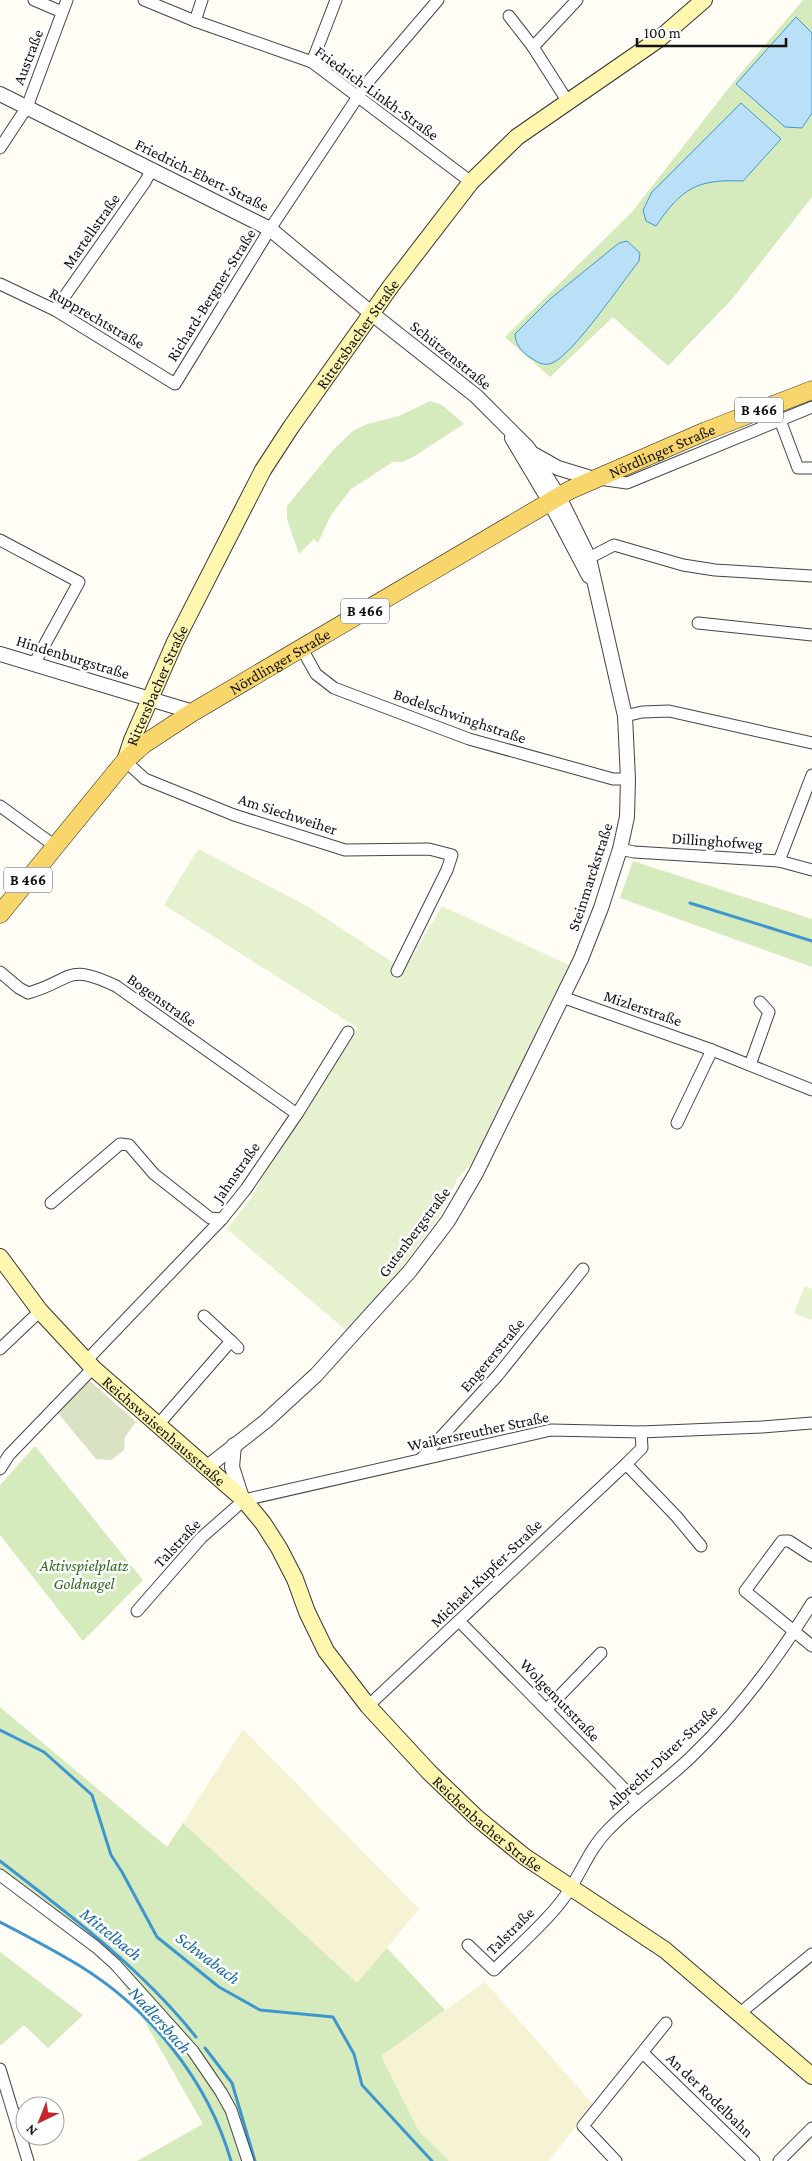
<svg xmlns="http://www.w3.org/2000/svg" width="812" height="2161" font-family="'Crimson Pro',serif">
  <rect width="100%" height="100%" fill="#fffdf5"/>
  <g fill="#f6f3d4">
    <polygon points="243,1729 419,1909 357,1984 183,1823"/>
    <polygon points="485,1982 593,2104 549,2161 449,2161 419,2131 380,2056"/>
  </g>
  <g fill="#d5ebbd" fill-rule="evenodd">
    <path d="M 803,0 L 812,0 L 812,33 L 796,17 L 802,128 L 812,113 L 812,197 L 732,299 L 668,366 L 613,317 L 550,377 L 505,337 L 632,212 L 735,80 ZM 741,104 L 781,139 L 743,181 C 697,179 682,188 656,226 L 652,192 ZM 627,241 L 639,253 L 639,261 L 622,283 L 515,334 L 550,300 L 619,243 Z"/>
    <polygon points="430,401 442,405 464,424 413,457 402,462 393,462 351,489 331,515 318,543 314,539 299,554 287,519 287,506 334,449 353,431 367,424 399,416"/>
    <polygon points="633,861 812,919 812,967 620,898"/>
    <polygon points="35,1446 143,1580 83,1641 0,1535 0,1485"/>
    <polygon points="0,1707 167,1847 183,1823 357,1983 387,1948 445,2010 381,2056 419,2131 449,2161 137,2161 203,2124 113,1966 0,1877"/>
    <polygon points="0,1952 83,2015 48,2048 24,2025 0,2046"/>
  </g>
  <polygon fill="#d9e3c4" points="89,1380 136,1422 125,1437 124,1450 111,1460 96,1459 57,1412"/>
  <g fill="#e6f2cf">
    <polygon points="198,849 309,907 404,970 442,906 569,965 473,1162 458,1178 439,1217 405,1263 348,1332 227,1229 252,1197 278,1149 301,1117 358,1028 164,905"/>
    <polygon points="805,1286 812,1289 812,1320 794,1313"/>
  </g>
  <g fill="#b9e0f7" stroke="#3f96cf">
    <polygon points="796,17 812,33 812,113 802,128 785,127 736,84"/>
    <path d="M 741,103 L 781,139 L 743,181 C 697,179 682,188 656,226 L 646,221 L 643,210 L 652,192 Z"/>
    <path d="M 627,241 L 640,253 L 639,261 C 623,281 572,356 552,363 C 543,367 536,361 528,356 C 521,351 515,343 515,334 L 550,299 L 619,243 Z"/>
  </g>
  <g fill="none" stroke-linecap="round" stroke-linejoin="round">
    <g stroke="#3f96cf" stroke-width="3">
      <polyline points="690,903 812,941"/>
      <polyline points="0,1730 44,1752 92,1795 111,1855 122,1872 157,1937 219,1987 260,2010 333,2017 354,2054 362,2085 432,2161"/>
      <path d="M 0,1861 C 69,1914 142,1969 196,2037"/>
      <path d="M 0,1922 C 27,1936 54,1950 80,1966 C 151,2010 208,2081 231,2161"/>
      <polyline points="205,2048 232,2083 255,2161"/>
    </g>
    <g stroke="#444" stroke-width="13">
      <g id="minor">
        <polyline points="34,0 62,12"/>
        <polyline points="144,0 195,21 312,62 471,182"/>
        <polyline points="509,16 533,47"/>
        <polyline points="195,21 202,0"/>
        <polyline points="312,62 336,0"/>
        <polyline points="568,102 533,47 577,0"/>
        <polyline points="0,148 27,107 67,0"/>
        <polyline points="0,284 55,310 175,384 270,229 367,83 438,0"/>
        <polyline points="55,310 145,182 152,169"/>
        <polyline points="780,420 798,468 812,468"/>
        <polyline points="599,479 627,483 812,407"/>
        <polyline points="0,540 79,582 34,664"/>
        <polyline points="589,558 614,545 683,565 715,570 812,576"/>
        <polyline points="698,623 812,635"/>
        <polyline points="302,649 316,674 334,688 469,739 613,779 628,779"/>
        <polyline points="625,716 642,712 669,711 812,743"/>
        <polyline points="125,761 145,779 234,815 345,850 429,849 452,855 447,870 397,971"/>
        <polyline points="0,806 55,846"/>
        <polyline points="620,849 634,852 779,861 812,870"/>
        <polyline points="779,861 812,775"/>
        <path d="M 0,972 L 19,988 L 28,993 C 74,980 65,962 116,986 L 297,1114"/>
        <polyline points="562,997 712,1050 812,1090"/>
        <polyline points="750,1065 769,1012 760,1002"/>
        <polyline points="677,1123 712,1050"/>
        <polyline points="51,1203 120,1144 129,1145 154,1174 210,1218 222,1219"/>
        <polyline points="204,1316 231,1341"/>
        <polyline points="0,1349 40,1311"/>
        <polyline points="86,1361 222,1219 246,1189 297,1114 348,1032"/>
        <polyline points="157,1426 231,1341 238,1348"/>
        <polyline points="421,1459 498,1375 583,1269"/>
        <polyline points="626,1464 676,1516 701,1546"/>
        <polyline points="0,1469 9,1455 93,1368"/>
        <polyline points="812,1556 789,1541 782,1541 745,1591 812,1646"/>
        <polyline points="137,1611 201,1538 244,1500 551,1430 641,1432 762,1427 812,1423"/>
        <polyline points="459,1621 637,1802"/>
        <polyline points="368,1706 626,1464 642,1448 641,1432"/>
        <polyline points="547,1709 601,1653"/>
        <polyline points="0,1875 96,1947 115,1964 193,2051 221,2092 231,2110 248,2161"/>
        <path d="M 468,1945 L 494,1970 C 516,1948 541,1927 560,1903 C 579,1880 587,1851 608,1830 C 634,1803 664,1783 691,1757 C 739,1711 777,1660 812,1603"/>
        <polyline points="740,2013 812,1954"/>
        <polyline points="643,2053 754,2161"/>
        <polyline points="0,2069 28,2161"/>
        <polyline points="616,2161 583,2126 666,2023"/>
        <polyline points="779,2161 812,2128"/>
      </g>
    </g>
    <g stroke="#444" stroke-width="16">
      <g id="tertiary">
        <polyline points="0,94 270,229 371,313 476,396 528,448 559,497 589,558 625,716 628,779 627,817 620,849 601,908 581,959 476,1173 448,1221 410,1271 316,1375 266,1421 206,1468"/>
        <polyline points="512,438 550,502 589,576"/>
        <polyline points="535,455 558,468 594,479"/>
        <polyline points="0,654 193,712"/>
        <polyline points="234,1445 232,1467 242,1498"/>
      </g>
    </g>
    <g stroke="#333" stroke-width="18">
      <g id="secondary">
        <path id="s1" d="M 125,761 L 132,740 L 175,642 L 263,470 L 291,427 L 391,286 L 471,182 L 517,137 L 659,39 L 704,0"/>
        <path id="s2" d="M 0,1257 L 40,1311 L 93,1368 L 244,1500 L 263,1523 L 279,1548 L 295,1579 L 307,1612 L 326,1651 L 368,1706 L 429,1772 L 477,1818 L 525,1857 L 665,1950 L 812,2076"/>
      </g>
    </g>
    <g stroke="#222" stroke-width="19">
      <g id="primary">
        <path id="s3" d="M 0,914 L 125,761 L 144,744 L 193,712 L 570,490 L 706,431 L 812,390"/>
      </g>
    </g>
    <use href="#minor" stroke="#fff" stroke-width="11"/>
    <use href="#tertiary" stroke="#fff" stroke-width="14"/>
    <use href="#secondary" stroke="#fff6b0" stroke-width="16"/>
    <use href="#primary" stroke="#f9d66b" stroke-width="18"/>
  </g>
  <g text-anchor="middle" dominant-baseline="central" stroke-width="5" stroke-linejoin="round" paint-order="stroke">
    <g fill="#fff" stroke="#585858" stroke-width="1">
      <rect x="735" y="397.5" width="48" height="25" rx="4"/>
      <rect x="341" y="598.5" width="48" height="25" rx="4"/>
      <rect x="4" y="867.5" width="48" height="25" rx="4"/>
    </g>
    <g font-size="15" font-weight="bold" fill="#111">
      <text x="759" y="410">B 466</text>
      <text x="365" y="611">B 466</text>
      <text x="28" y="880">B 466</text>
    </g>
    <g font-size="16" fill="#111" stroke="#fff">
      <text transform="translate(28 57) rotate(-69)">Austraße</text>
      <text transform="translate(377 93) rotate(36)">Friedrich-Linkh-Straße</text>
      <text transform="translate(202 175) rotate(26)">Friedrich-Ebert-Straße</text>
      <text transform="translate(91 231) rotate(-55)">Martellstraße</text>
      <text transform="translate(211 295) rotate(-58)">Richard-Bergner-Straße</text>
      <text transform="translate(97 318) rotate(30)">Rupprechtstraße</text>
      <text stroke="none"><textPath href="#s1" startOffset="488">Rittersbacher Straße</textPath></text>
      <text transform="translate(451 355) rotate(39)">Schützenstraße</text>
      <text stroke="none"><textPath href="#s3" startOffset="819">Nördlinger Straße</textPath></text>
      <text transform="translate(73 657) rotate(17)">Hindenburgstraße</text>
      <text stroke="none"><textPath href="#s3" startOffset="382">Nördlinger Straße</textPath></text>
      <text stroke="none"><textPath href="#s1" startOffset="82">Rittersbacher Straße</textPath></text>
      <text transform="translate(460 716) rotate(19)">Bodelschwinghstraße</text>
      <text transform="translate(288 814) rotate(18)">Am Siechweiher</text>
      <text transform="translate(717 841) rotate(4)">Dillinghofweg</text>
      <text transform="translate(590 877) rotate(-72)">Steinmarckstraße</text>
      <text transform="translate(162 1000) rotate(35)">Bogenstraße</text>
      <text transform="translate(643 1008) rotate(19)">Mizlerstraße</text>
      <text transform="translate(236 1172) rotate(-55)">Jahnstraße</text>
      <text transform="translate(414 1232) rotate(-53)">Gutenbergstraße</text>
      <text transform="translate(492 1355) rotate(-50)">Engererstraße</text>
      <text stroke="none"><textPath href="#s2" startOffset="240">Reichswaisenhausstraße</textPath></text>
      <text transform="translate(478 1431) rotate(-12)">Waikersreuther Straße</text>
      <text transform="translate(177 1543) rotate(-47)">Talstraße</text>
      <text transform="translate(486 1573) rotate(-44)">Michael-Kupfer-Straße</text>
      <text transform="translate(560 1700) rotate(46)">Wolgemutstraße</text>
      <text transform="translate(662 1757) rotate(-43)">Albrecht-Dürer-Straße</text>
      <text stroke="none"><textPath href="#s2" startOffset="756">Reichenbacher Straße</textPath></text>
      <text transform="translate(510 1931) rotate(-45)">Talstraße</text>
      <text transform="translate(710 2095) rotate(44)">An der Rodelbahn</text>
    </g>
    <g font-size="16" font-style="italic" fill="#2f6b1f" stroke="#fff">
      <text x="84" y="1565">Aktivspielplatz<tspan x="84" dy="18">Goldnagel</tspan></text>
    </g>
    <g font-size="18" font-style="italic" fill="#1768a6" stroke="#fff">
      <text transform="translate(111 1934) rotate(39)">Mittelbach</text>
      <text transform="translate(208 1958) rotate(37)">Schwabach</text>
      <text transform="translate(160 2020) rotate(48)">Nadlersbach</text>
    </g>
  </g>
  <g transform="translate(40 2121) rotate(223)"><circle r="24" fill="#ffffff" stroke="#a0a0a0"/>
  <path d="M0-4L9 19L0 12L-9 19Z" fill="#c4262e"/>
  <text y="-8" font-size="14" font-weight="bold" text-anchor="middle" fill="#111111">N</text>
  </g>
  <path d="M637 38v8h149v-8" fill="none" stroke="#111111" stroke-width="2.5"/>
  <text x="644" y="38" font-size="15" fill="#111111" stroke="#ffffff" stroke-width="4" paint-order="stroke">100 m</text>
</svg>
